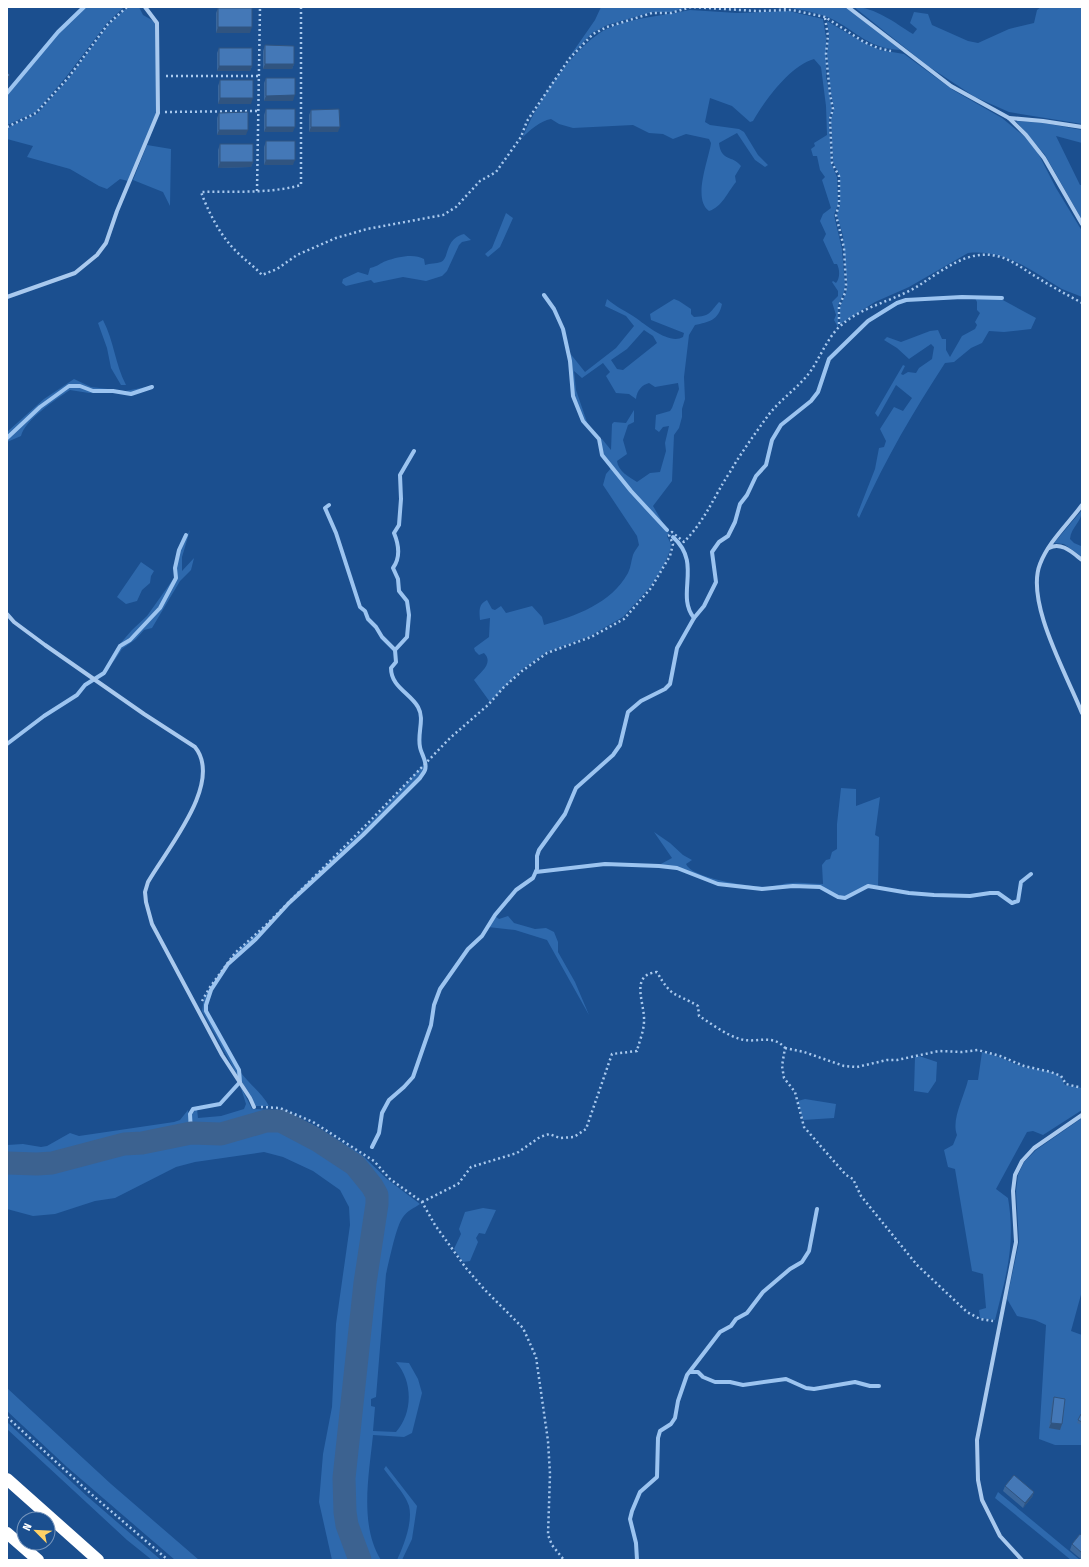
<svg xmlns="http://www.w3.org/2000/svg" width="1089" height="1567" font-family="'Fira Sans Condensed',sans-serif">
  <rect width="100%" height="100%" fill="#1b4f8f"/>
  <g fill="#2e69ad" fill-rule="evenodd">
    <polygon points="86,7 124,7 107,23 66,77 36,112 7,125 7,96 58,32"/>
    <polygon points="131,7 139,7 143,15 157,23 157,112 128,181 120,179 107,189 99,186 70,169 27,157 33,146 7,139 7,128 37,114 69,78 108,25 124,10"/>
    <polygon points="601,7 688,7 671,12 652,12 607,25 592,33 568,59 595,20"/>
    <path d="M 785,7 L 845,7 L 901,50 C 864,48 855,28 825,16 C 813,12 798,9 785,7 Z"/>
    <path d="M 854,7 C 875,7 895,23 913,34 L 917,29 L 910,23 L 914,12 L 928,14 L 932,25 L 968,41 L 978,43 L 1009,29 L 1034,23 L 1037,10 L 1041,7 L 1082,7 L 1082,124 L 1009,112 L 975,97 L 928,66 Z"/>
    <path d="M 690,10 L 737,13 L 789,11 L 823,19 L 826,37 L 826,76 L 832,109 L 829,118 L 831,163 L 837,177 L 838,204 L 834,215 L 842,249 L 845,285 L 844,292 L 838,306 L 838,327 L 834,320 L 836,315 L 832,302 L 838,296 L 838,291 L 832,282 L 833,281 L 836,283 C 840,278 840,270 837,264 L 834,264 L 823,240 L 826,234 L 820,221 L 823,214 L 831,208 L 822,180 L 825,177 L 820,170 L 817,156 L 813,156 L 811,149 L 815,146 L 814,143 L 827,135 L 826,106 L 821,67 L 814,59 C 790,66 765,100 753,121 L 750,122 L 732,106 L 710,98 L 705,122 L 710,125 L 739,129 L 744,132 L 758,155 L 768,165 L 765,167 L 755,160 L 737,133 L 719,143 C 721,162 733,155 741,166 L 735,176 L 736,182 C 727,193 722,207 709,211 C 692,199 709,159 711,143 L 709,139 L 686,134 L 673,139 L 663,134 L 649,133 L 633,125 L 573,128 L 559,124 L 551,119 C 540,121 530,130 523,137 C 536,104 575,43 609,28 C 634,17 663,16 690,10 Z"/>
    <path d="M 827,21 L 864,43 L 880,50 L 904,54 L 953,90 L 1002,118 L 1025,137 L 1038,153 L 1056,188 L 1082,231 L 1082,297 C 1076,294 1068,292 1062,289 C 1032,271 1005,249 968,253 L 909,287 L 875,302 L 840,324 L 840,307 L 846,293 L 847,285 L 843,236 L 837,215 L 840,204 L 840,176 L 833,162 L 831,119 L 834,109 L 831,94 L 827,54 L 829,35 Z"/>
    <polygon points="1016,121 1044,123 1082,130 1082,143 1056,136 1080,185 1082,185 1082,220 1045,155"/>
    <polygon points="147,145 171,149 170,206 163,192 133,180"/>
    <polygon points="506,213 513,218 500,247 488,257 485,254 492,248"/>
    <path d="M 464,234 L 471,240 L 462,242 L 459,245 L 447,271 L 442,276 L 426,281 L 403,277 L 374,283 L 371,280 L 346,286 L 342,283 L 343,279 L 358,272 L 368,275 L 370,268 C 379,266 380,263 386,261 C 397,257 414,253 424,259 L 425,265 C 430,263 436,264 441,262 C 450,258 444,239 464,234 Z"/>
    <path d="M 975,298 L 1001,299 L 1036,318 L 1031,329 L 1004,332 L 989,331 L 982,343 L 971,348 L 954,362 L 945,363 C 911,415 884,462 859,518 L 857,515 L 875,469 L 879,448 L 884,447 L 886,441 L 880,429 L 894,407 L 903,411 L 912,398 L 896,385 L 878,417 L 875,413 L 903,365 L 905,366 L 901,374 L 903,375 L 908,372 L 916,373 L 919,368 L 932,359 L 934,347 L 931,344 L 909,359 L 897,348 L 884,340 L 887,337 L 901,342 L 930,331 L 938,330 L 942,339 L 946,339 L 946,350 L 950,357 L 962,336 L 975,329 L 977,325 L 975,322 L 980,313 L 977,310 L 977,302 Z"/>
    <path d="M 607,299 C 616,307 626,311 636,318 C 647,326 670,345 683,337 L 684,333 L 651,320 L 650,314 L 674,299 L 679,301 L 691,309 L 691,314 L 694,317 C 711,316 709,313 719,302 L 722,304 C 719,320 709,322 695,325 L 689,335 L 684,377 L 685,399 L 682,409 L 682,417 L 679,428 L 674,435 L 672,481 L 653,506 L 667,530 L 631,491 L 602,455 L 600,439 L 602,439 L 611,450 L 612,424 L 614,422 L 626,423 L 634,410 L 634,422 L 628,425 L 623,440 L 627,454 L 617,461 C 618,471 629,477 637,482 L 650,473 L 660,472 L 666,451 L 665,443 L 669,426 L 663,427 L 659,432 L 655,429 L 656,415 L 670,411 L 672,408 L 679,389 L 678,383 L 655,387 L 649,383 C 642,385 637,390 636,399 L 629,394 L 616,393 L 606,376 L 610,372 L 603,363 L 582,378 L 574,371 L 576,390 L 589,428 C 569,405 574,379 569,352 L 585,372 L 616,348 L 634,326 L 626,316 L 605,306 ZM 644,330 L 653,336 L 657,343 L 623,370 L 617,369 L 611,360 L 627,349 Z"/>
    <path d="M 103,320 C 114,341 115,364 126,385 L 121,385 L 111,368 L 107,348 L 98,323 Z"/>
    <polygon points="74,379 91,387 125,391 152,386 131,394 113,391 93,391 80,385 69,385 40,406 7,438 7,432 44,399"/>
    <path d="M 74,385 L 93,392 L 103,392 L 89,393 L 70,390 C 56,399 25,420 21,436 L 7,442 L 7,439 L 40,407 L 69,386 Z"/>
    <path d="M 612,467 L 630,491 L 669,533 L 667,536 L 671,544 L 670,551 L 662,569 L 650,587 L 623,617 L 590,636 L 547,652 L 521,670 L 490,702 L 474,680 C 481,672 494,663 484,653 L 479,655 L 475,651 L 474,648 L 489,637 L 490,618 L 480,620 C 479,610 479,604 487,600 L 492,609 L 495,610 L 501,606 L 506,613 L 532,606 L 542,617 L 544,625 C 575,616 611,604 628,573 C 631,567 631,561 633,555 C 634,552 637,548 639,545 L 637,536 L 603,485 L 606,474 Z"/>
    <path d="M 1082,510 C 1082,522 1071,527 1070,539 L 1074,543 L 1081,546 L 1082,545 L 1082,557 L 1064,544 L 1054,543 Z"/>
    <polygon points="190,530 182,557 182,571 194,558 191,570 180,581 152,628 144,630 136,639 122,649 112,664 121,647 130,641 153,618 167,599 176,578 176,568 180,550"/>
    <polygon points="141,562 154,571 151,576 150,583 142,590 137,601 126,604 117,597"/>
    <path d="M 174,578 C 164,605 143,630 119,645 L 132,630 L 147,616 Z"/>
    <polygon points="425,763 425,770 419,778 363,834 289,903 256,939 228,964 215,983 208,997 206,1011 235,1064 240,1080 202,1011 204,998 210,987 235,953 266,925 297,892 369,824"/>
    <path d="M 841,788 L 856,789 L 856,806 L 880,797 L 875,835 L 879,837 L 878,887 L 868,886 L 845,898 L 838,897 L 820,886 L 793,885 L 762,889 L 718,883 L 677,868 L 659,865 L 672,858 L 654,832 L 670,843 L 683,855 L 692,860 L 686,864 C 692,879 752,887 768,887 C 776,886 784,883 792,883 C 803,882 813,884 823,884 L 822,865 L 826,860 L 830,859 L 832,852 L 837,849 L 837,824 Z"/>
    <polygon points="495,916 499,919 508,916 514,923 535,929 546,928 554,932 558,942 558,952 575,982 589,1015 547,940 515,930 488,927"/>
    <path d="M 982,1052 L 999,1057 L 1023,1067 L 1051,1072 L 1060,1076 L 1065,1085 L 1082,1088 L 1082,1110 L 1043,1135 L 1033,1131 L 1027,1132 L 996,1189 L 1008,1198 C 1016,1245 1006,1276 995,1320 L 980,1318 L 979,1310 L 986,1308 L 983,1274 L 972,1271 L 955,1169 L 948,1167 L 944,1150 L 953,1145 L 957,1135 C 951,1120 964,1097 968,1080 L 978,1080 Z"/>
    <polygon points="919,1056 937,1062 936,1081 928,1093 914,1091 915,1057"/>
    <path d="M 239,1070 C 248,1083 261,1092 269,1106 L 255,1106 L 242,1082 Z"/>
    <path d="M 240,1085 L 252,1109 L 277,1110 L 312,1124 L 362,1155 L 387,1179 L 420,1204 C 414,1208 407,1211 403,1217 C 396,1226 389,1262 386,1274 L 376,1397 L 371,1399 L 371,1406 L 375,1407 L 373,1431 L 396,1432 C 413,1413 413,1381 396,1362 L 409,1363 L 418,1379 L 422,1393 L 412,1433 L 404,1437 L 373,1435 C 369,1475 359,1525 381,1560 L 363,1560 C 338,1504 353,1440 359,1381 C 363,1346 365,1310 370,1275 C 373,1251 383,1217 379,1194 C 376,1182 366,1173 358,1164 L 361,1160 L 358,1158 L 355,1162 L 339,1151 L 281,1119 L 267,1120 L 221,1132 L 192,1131 L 191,1116 L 195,1110 L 197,1109 L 198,1118 L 221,1116 L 244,1109 L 246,1104 Z"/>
    <polygon points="805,1099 836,1104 834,1118 803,1120 798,1101"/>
    <polygon points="188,1110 190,1131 141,1141 109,1144 51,1161 7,1160 7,1145 23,1144 41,1147 47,1146 70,1133 79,1136 174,1122 180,1120"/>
    <polygon points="1082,1118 1082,1291 1071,1331 1082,1335 1082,1445 1055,1445 1039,1439 1046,1325 1035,1320 1017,1316 1007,1299 1019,1242 1016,1191 1018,1175 1024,1162 1036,1150"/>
    <path d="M 267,1123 L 281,1123 L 291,1128 L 337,1154 L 354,1166 L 374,1195 L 342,1478 C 342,1509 345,1532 358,1560 L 332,1560 L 319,1502 L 323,1454 L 332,1407 L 336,1324 L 350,1225 L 349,1207 L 340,1190 L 313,1171 L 283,1157 L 264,1152 L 195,1162 L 176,1167 L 115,1198 L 95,1201 L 55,1214 L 33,1216 L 7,1209 L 7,1165 L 37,1166 L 52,1165 L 110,1148 L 142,1145 L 192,1135 L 221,1136 Z"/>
    <polygon points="483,1208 496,1210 485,1234 479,1233 476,1238 478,1242 470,1261 463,1262 454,1249 461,1234 459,1229 465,1212"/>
    <polygon points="7,1388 111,1484 199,1560 175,1560 67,1467 7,1411"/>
    <polygon points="7,1422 88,1497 161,1560 152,1560 127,1540 7,1429"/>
    <path d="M 386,1466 L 417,1506 L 412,1539 L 402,1560 L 397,1560 C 404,1545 413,1522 409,1506 C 406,1495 391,1479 384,1469 Z"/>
    <polygon points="998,1492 1080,1560 1071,1560 995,1498"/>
  </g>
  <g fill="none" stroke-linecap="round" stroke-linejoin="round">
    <g stroke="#9cc4f0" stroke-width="4">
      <polyline points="7,93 58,32 84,7"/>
      <polyline points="544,295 554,309 563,329 570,361 573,396 583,421 599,439 602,455 631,491 667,530"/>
      <polyline points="7,438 40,407 69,386 80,386 93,391 113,391 131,394 152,387"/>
      <polyline points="329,505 325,508 336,533 360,607 365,611 368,619 376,627 382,637 395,650"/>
      <path d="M 673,537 C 703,564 675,594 694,618"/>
      <polyline points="7,744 44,716 77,695 85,685 104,673 120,646 130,640 160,608 176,578 175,568 179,550 186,535"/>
      <polyline points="536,872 605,864 659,866 677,868 718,884 762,889 793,886 820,887 838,897 845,898 868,886 909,893 934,895 970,896 990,893 998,893 1012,903 1018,901 1021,882 1031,874"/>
      <path d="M 191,1133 L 190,1114 L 193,1109 L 220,1104 L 240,1082 L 239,1070 L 206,1011 L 206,1005 L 211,990 L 228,964 L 256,939 L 289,903 L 363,835 L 420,778 C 421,776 424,773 425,770 C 428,762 421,754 420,747 C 417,733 425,719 418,707 C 410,693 391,687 391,668 L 396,662 L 395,650 L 407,637 L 409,615 L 407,601 L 399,591 L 398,579 L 393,568 C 401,557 399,545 394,533 L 399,525 L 401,499 L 400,475 L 414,451"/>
      <polyline points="372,1147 379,1133 382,1113 389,1100 404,1087 413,1077 431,1025 434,1005 440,989 468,949 482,936 495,915 516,890 533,878 537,869 537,856 539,850 565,814 576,788 613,755 620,745 628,712 641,701 665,689 670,684 677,648 694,618 704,606 716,582 712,552 719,542 728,536 735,522 740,504 747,495 756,476 766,465 772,440 781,425 811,401 818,392 829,359 868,321 897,303 906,300 962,297 1002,298"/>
      <polyline points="355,1165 359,1159"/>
      <polyline points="690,1372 698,1372 703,1377 715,1382 730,1382 743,1385 786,1379 806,1388 814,1389 855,1382 870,1386 879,1386"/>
      <polyline points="637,1560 636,1543 630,1519 632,1511 640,1492 657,1477 658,1438 660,1431 671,1424 675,1418 678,1401 687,1375 720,1332 731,1326 736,1319 747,1313 763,1292 790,1269 802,1262 809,1251 817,1209"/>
    </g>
    <polyline stroke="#3c6290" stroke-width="23" points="7,1163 37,1164 52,1163 124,1144 142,1143 191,1133 221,1134 266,1121 281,1121 317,1140 355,1165 372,1186 377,1195 377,1204 365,1283 344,1478 345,1512 347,1525 360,1560"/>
    <g stroke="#a9c9ee" stroke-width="2.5" stroke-dasharray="2 3" stroke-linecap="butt">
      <path d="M 301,7 L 301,185 C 269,194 234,191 201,192 C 208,211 219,233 233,248 C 242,258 253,265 262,275 L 277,269 L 297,255 L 336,238 L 367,229 L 443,215 L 456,207 L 480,181 L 496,172 L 521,137 L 527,121 L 569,59 L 593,34 L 607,27 L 652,13 L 671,13 L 691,7 L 757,11 L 792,10 L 825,17 L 864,42 L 878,48 L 891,51"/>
      <polyline points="779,7 786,8"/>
      <polyline points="825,18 828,36 826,54 830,94 833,109 830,119 832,163 839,176 839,204 836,215 844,248 846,285 845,293 839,306 839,327"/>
      <polyline points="166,76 259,76"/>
      <polyline points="165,112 258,111"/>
      <polyline points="7,127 36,113 68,78 108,24 127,7"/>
      <polyline points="257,191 260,7"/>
      <path d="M 202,1001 L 210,987 L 235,953 L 266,925 L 368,823 L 450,738 L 488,705 L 504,687 L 522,671 L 547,653 L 591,637 L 624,619 L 651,588 L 670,556 L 673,544 L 669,535 L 672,532 L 684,542 C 706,519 713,498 730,472 C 741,453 754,435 767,417 C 780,399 800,387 812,369 C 821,355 827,340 838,328 C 861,306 892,302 918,286 C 942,271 967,249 997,256 C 1011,259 1023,269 1035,276 C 1050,286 1066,294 1082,303"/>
      <polyline points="785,1048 804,1052 844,1066 857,1067 887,1060 897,1060 939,1051 962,1052 978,1050 1000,1056 1024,1066 1051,1072 1061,1076 1066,1084 1082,1088"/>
      <polyline points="261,1107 280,1108 313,1122 374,1161 390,1179 422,1202 435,1225 466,1268 484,1289 523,1328 536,1357 548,1441 550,1474 548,1535 552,1545 564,1560"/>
      <path d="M 422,1202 L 458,1184 L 471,1167 L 517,1153 L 540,1137 L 549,1134 L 560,1138 L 574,1137 L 586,1129 L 612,1054 L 637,1051 C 639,1042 644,1031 644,1021 C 645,1003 629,975 657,972 C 672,999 675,992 698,1006 L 699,1016 C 712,1024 726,1035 740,1039 C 756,1044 772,1033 785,1048 L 782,1066 L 784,1078 L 795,1092 L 804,1127 L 846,1175 L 853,1179 L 861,1196 L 917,1265 L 967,1312 L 980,1319 L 993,1321"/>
      <polyline points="7,1417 90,1493 168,1560"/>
    </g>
    <g stroke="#a9c9ee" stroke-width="4">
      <polyline points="848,7 951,86 1009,118 1026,135 1044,158 1082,224"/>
      <polyline points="1009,118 1043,121 1082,127"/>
      <polyline points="7,297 75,273 97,255 106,243 117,211 158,113 157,23 145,7"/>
      <path d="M 1082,505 C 1068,524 1049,541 1040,564 C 1025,602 1067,675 1082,713"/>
      <path d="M 1049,548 C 1061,541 1073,553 1082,560"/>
      <path d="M 7,614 L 14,622 L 45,645 L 144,714 L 195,747 C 224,783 166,850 148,882 L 145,892 L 146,902 L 152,924 L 222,1055 L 250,1098 L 254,1107"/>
      <polyline points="1022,1560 1000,1536 982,1500 978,1480 977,1440 1016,1242 1013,1191 1015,1175 1022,1161 1034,1148 1082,1115"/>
    </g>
    <g stroke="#fff" stroke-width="12">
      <polyline points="7,1479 98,1560"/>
      <polyline points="7,1533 38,1560"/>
    </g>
  </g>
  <g fill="#3a679d">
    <polygon points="218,8 250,33 216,33 216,13"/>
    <polygon points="265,45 294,64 292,69 263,69 263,51"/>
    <polygon points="219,48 252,66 250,71 217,71 217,53"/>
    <polygon points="266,78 293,101 264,101 264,83"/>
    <polygon points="220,80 251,104 218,104 218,86"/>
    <polygon points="266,109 293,132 264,132 264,115"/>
    <polygon points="311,110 338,132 309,132 309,115"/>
    <polygon points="219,113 246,135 217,135 217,118"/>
    <polygon points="266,141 293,165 264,165 264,147"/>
    <polygon points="220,144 253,162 251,167 218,168 218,150"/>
    <polygon points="1054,1397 1062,1424 1060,1430 1049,1428 1052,1403"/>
    <polygon points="1081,1414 1082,1414 1082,1425 1077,1423"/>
    <polygon points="1005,1486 1034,1492 1032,1497 1023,1508 1003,1491"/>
    <polygon points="1082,1536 1082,1560 1070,1550 1072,1544"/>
  </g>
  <g fill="#305480">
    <polygon points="218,27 252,27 250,33 216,33"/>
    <polygon points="265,64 294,64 292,69 263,69"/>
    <polygon points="219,66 252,66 250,71 217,71"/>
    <polygon points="10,75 7,83 7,78"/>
    <polygon points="295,95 293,101 264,101 266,96"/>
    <polygon points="220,98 253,98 251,104 218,104"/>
    <polygon points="266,127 295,127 293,132 264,132"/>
    <polygon points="311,127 340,127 338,132 309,132"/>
    <polygon points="219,130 248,130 246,135 217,135"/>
    <polygon points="266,160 295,160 293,165 264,165"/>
    <polygon points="220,162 253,162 251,167 218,168"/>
    <polygon points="1051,1423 1062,1424 1060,1430 1049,1428"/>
    <polygon points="1034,1492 1032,1497 1023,1508 1025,1503"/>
  </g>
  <g fill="#4478b7" stroke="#305480">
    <rect x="218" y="8" width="34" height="19"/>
    <polygon points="265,45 294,46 294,64 265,64"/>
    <rect x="219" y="48" width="33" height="18"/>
    <polygon points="7,72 10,75 7,78"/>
    <polygon points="266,78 295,78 295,95 266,96"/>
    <rect x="220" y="80" width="33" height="18"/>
    <rect x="266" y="109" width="29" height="18"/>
    <polygon points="339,109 340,127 311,127 311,110"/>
    <polygon points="248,112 248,130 219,130 219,113"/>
    <rect x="266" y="141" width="29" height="19"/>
    <rect x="220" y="144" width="33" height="18"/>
    <polygon points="1054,1397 1065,1399 1062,1424 1051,1423"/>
    <polygon points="1081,1414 1082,1414 1082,1422 1078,1420"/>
    <polygon points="1014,1475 1034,1492 1025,1503 1005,1486"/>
    <polygon points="1080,1534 1082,1536 1082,1553 1072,1544"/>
  </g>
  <rect width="1089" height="1567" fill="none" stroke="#ffffff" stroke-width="16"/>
  <g transform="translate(36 1531) rotate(294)"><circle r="19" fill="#1b4f8f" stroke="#7695bc"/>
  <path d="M0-3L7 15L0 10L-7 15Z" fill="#ffd166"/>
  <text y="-6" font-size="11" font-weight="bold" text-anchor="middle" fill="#ffffff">N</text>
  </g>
</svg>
